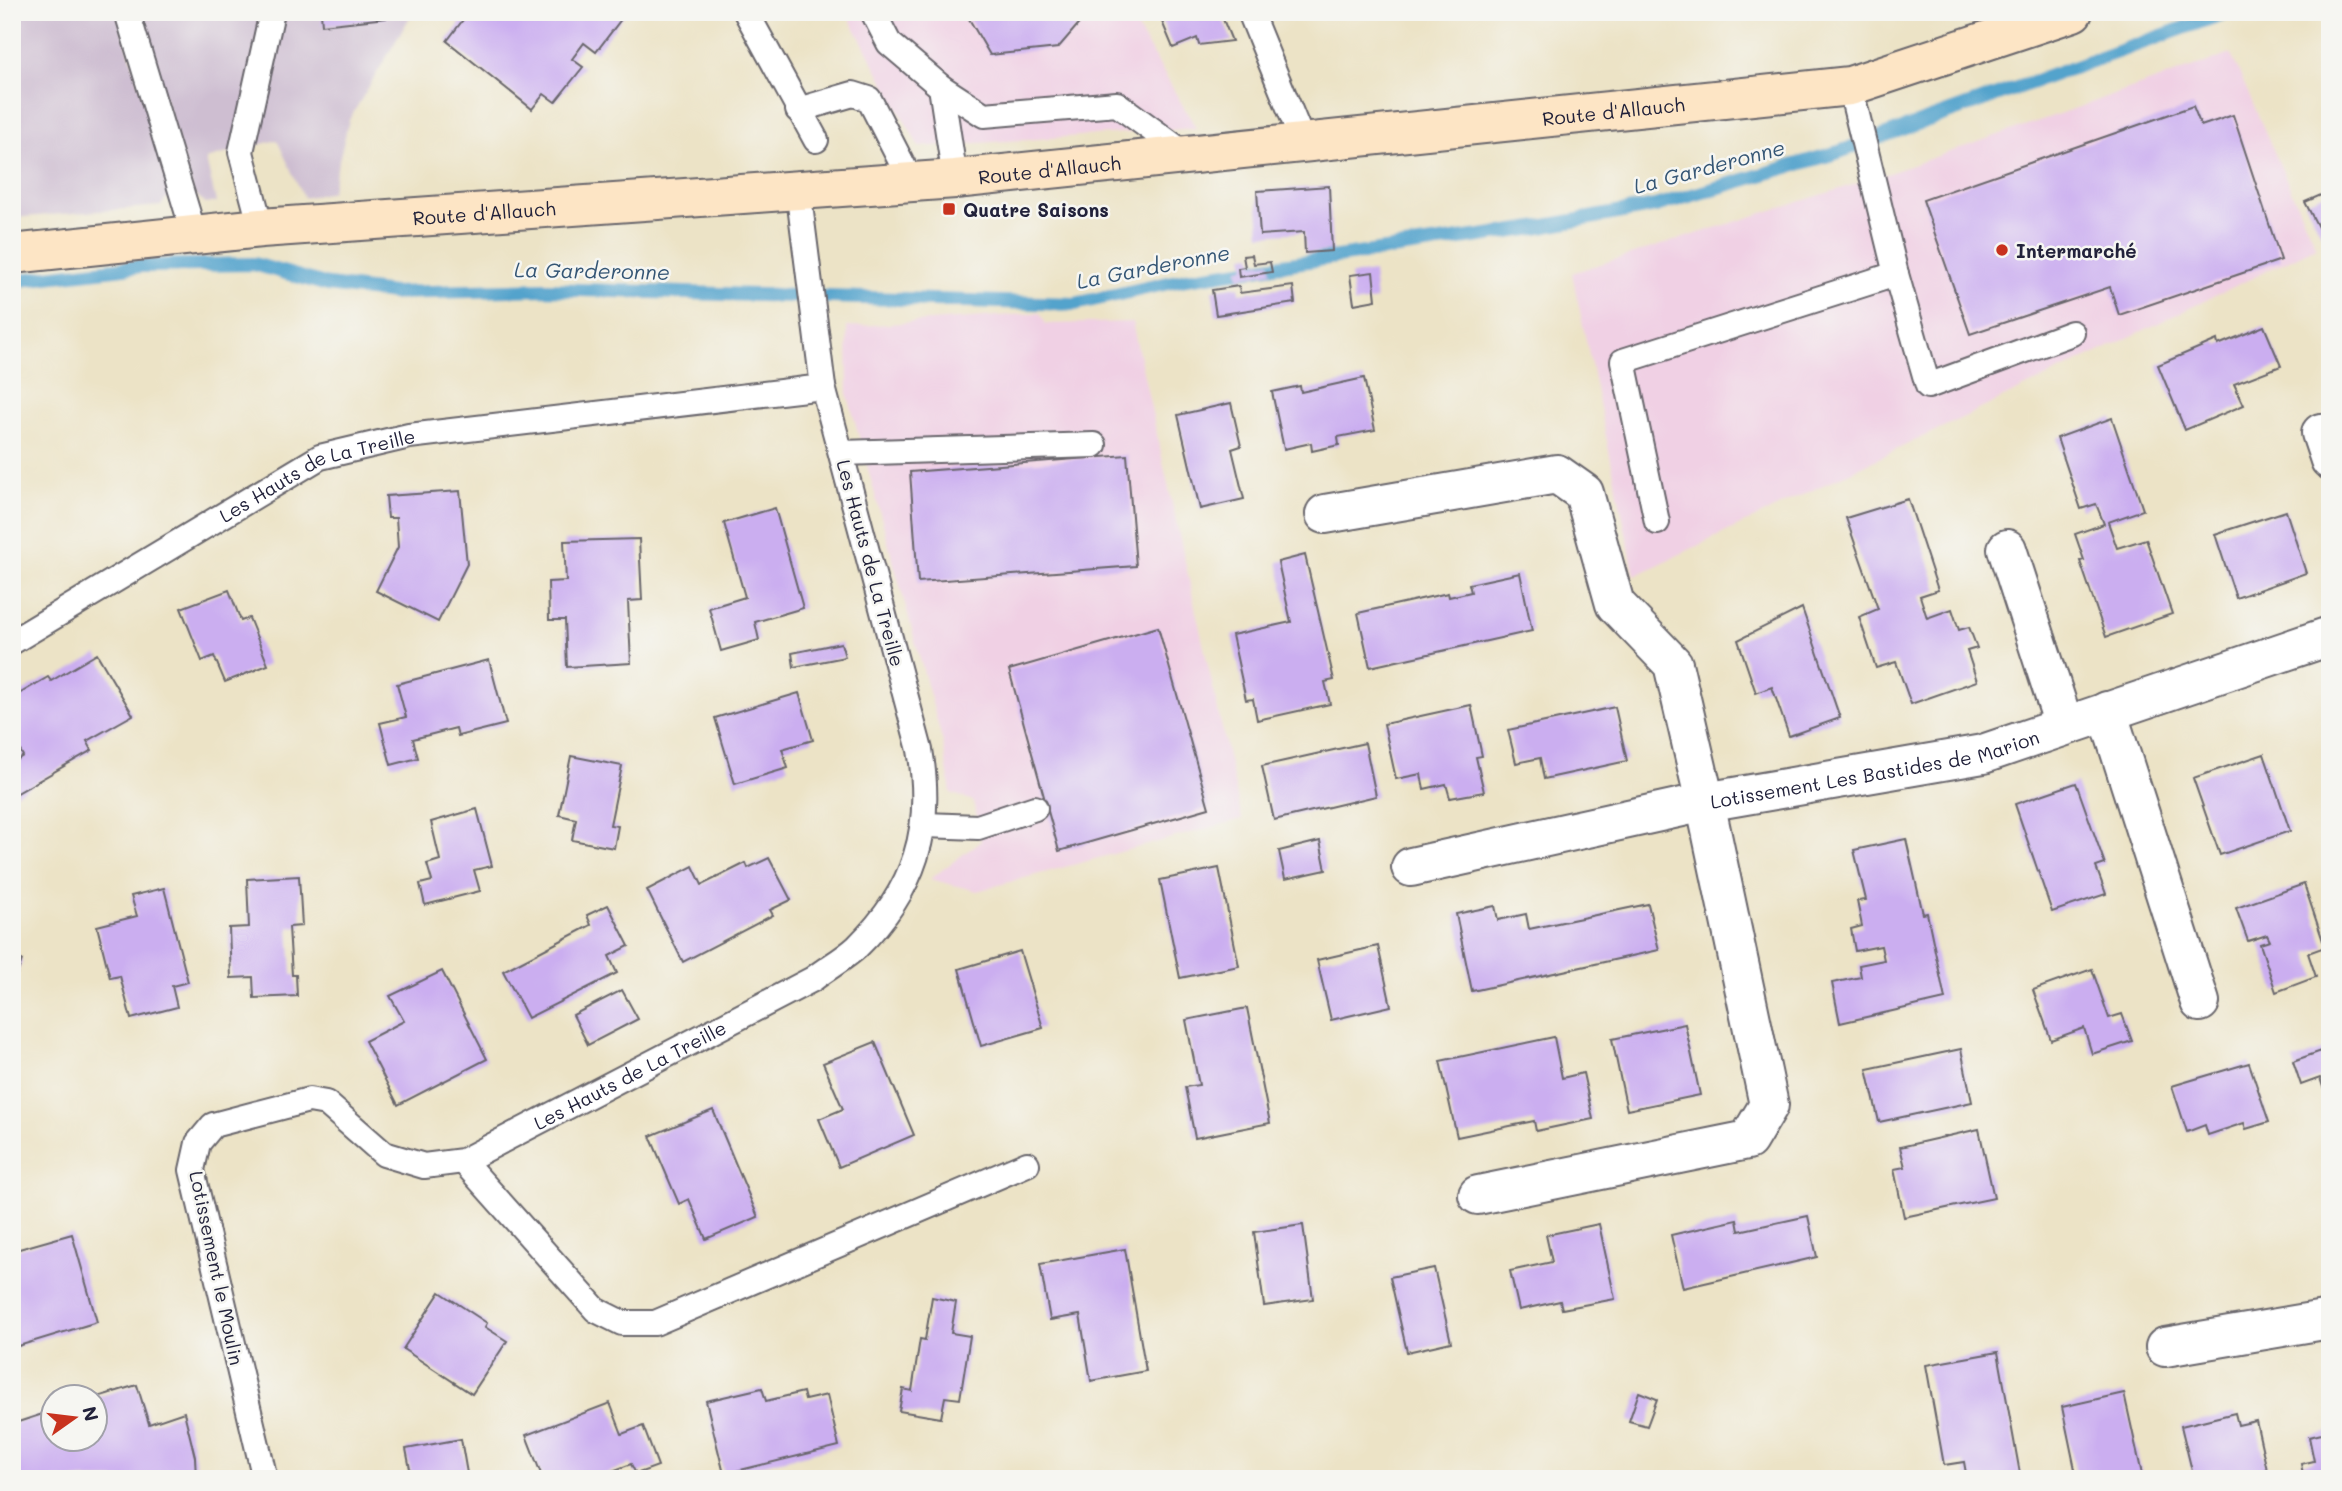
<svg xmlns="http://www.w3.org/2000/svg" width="2342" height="1491" font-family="Mali,sans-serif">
  <rect width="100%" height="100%" fill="#f6f6f2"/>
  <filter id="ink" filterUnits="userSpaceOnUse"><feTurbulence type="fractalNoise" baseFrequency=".0143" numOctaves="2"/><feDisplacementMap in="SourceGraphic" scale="14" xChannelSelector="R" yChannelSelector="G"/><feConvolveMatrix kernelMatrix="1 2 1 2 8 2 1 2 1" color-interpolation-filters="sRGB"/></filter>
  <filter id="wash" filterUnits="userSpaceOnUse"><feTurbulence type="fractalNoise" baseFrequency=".00686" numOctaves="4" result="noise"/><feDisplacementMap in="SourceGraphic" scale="28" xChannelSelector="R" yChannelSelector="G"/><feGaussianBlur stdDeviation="1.57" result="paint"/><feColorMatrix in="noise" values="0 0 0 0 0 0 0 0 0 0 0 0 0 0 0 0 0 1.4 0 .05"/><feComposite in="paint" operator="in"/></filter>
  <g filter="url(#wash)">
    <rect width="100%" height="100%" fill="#ece3c6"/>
    <g fill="#f0d0e4">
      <polygon points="846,12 1128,12 1196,128 919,147"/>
      <polygon points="2231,54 2316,247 1635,576 1572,273 1872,179"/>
      <polygon points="1040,313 1046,324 1132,322 1242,819 977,891 930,879 981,841 973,801 951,793 943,743 848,396 847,327"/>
    </g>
    <g fill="#cebed1">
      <polygon points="12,12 117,12 173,195 165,199 161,206 12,218"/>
      <polygon points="138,12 413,12 349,120 331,192 304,198 277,140 206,159 216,202 206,204 193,192"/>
    </g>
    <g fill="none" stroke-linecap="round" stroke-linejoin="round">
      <polyline stroke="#52a3cc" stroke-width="14" points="12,281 141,266 254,264 328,285 393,293 545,289 1075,304 1186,279 1535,228 1655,206 1839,152 2228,12"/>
    </g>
    <g id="blocks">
      <g fill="#cbaef0">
        <polygon points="321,12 385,12 386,18 322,25"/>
        <polygon points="469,12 623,12 625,14 596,52 584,43 572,59 583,67 555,102 544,94 532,109 447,41"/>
        <polygon points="904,12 920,12 907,19"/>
        <polygon points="965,12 1089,12 1058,48 990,55"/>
        <polygon points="1158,12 1220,12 1232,41 1199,45 1197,38 1173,48"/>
        <polygon points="2193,106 2201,126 2233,115 2281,260 2119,315 2110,287 1970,334 1923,200"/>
        <polygon points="1329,186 1332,251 1305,253 1304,232 1260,235 1257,191"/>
        <polygon points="2330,191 2330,231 2322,235 2305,202"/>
        <polygon points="1252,255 1254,264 1270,262 1272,272 1239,277 1238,268 1245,267 1243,256"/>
        <polygon points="1373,272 1376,300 1354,304 1350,275"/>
        <polygon points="1239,286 1240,293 1293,286 1295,303 1216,315 1212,290"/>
        <polygon points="2264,326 2281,366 2234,384 2244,405 2185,430 2158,365 2217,340 2218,345"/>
        <polygon points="1364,378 1375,430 1338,437 1339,445 1312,451 1311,443 1284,449 1272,392 1300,386 1301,392"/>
        <polygon points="1231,403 1241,446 1232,449 1244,499 1200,509 1178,415"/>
        <polygon points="2112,418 2143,510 2108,522 2117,548 2146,539 2172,614 2106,637 2080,561 2084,560 2075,534 2104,524 2096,504 2081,509 2057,438"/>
        <polygon points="1127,455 1136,566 918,582 910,472"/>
        <polygon points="460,491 467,564 438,622 376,591 398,547 396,518 388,518 386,496"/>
        <polygon points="1908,499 1938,590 1920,596 1927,618 1952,609 1959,630 1969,627 1977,648 1967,651 1977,681 1911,704 1896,662 1876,668 1859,617 1878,609 1846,518"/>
        <polygon points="775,508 803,608 755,622 759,640 721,651 709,608 745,597 724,523"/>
        <polygon points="2286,511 2306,573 2236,598 2215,534"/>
        <polygon points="639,539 642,600 628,601 631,663 567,667 565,620 549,620 548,582 566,581 564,541"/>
        <polygon points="1305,555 1334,680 1325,682 1330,704 1257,720 1253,699 1246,700 1232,635 1291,622 1278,562"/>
        <polygon points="1520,573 1532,631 1370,667 1358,613 1448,593 1449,597 1471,592 1469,584"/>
        <polygon points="229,590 241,621 249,618 268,665 225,682 214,656 202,661 181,608"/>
        <polygon points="1802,608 1840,718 1789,736 1772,687 1756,693 1738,640"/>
        <polygon points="1158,627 1209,808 1059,851 1009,670"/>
        <polygon points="841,643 845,657 794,667 792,653"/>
        <polygon points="97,654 133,715 87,741 92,750 12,796 12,763 23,756 12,736 12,698 48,677 51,681"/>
        <polygon points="489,660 506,724 458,736 456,728 413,739 418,758 391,765 380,723 406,717 397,684"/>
        <polygon points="799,693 813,740 782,749 788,768 735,784 715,718"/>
        <polygon points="1471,705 1482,756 1476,757 1484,792 1450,798 1446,784 1424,789 1421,774 1396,779 1384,724"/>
        <polygon points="1615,707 1627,761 1544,779 1540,758 1516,763 1508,730"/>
        <polygon points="1365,743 1376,796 1274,820 1262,766"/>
        <polygon points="2264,754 2290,831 2220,855 2193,778"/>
        <polygon points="571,756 622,766 610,825 618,826 614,848 572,840 576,819 559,815"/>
        <polygon points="2076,783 2105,864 2096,867 2106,894 2052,912 2015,804"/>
        <polygon points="477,809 492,866 474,870 480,891 425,905 420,884 432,881 427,864 440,860 431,822"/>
        <polygon points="1906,839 1923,914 1927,913 1945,999 1840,1023 1832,983 1861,977 1859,965 1884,960 1881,946 1855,951 1851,929 1862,926 1857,901 1866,900 1854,850"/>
        <polygon points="1320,841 1326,870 1285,879 1279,851"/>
        <polygon points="769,858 791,900 770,910 773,915 683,962 647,890 693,866 702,885 746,863 748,868"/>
        <polygon points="1219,868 1239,966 1180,978 1160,880"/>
        <polygon points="299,876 302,926 289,927 292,975 296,975 297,996 254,998 253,977 231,978 229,928 249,927 247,879"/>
        <polygon points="2304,884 2325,947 2308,953 2316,977 2276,992 2260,944 2270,941 2267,935 2248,941 2236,908"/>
        <polygon points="164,888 188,982 172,986 177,1007 131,1019 120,976 110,978 97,926 137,916 131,896"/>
        <polygon points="1648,904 1659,950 1472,991 1456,914 1495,906 1498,920 1526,914 1529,929"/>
        <polygon points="608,905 629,946 609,956 617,973 528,1018 503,971 591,925 587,915"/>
        <polygon points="1378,946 1391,1006 1331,1020 1317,960"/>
        <polygon points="1020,951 1043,1028 981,1046 959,969"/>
        <polygon points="12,956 22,960 13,985 12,985"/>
        <polygon points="2092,969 2109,1018 2122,1014 2132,1041 2092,1054 2084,1028 2051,1040 2033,990"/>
        <polygon points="442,971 487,1059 398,1105 365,1041 404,1021 390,996"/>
        <polygon points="622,990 638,1019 588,1045 573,1015"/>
        <polygon points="1247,1008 1270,1123 1195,1138 1185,1087 1199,1085 1186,1020"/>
        <polygon points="1685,1024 1700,1095 1627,1110 1612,1039"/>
        <polygon points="1554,1037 1562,1078 1583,1073 1593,1119 1536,1131 1534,1121 1457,1137 1440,1061"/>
        <polygon points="875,1042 914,1135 839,1167 819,1119 843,1109 823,1063"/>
        <polygon points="2330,1048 2330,1105 2329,1105 2320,1078 2301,1085 2293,1061"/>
        <polygon points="1961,1049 1972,1102 1879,1122 1867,1069"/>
        <polygon points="2249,1063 2269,1122 2246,1129 2244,1123 2208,1135 2205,1125 2187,1132 2172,1086"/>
        <polygon points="713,1110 758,1217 706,1239 689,1199 679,1204 650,1136"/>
        <polygon points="1979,1129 1994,1198 1904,1217 1894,1169 1905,1167 1900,1147"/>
        <polygon points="1808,1216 1817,1257 1683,1288 1671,1235 1737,1220 1739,1231"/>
        <polygon points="1599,1224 1615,1299 1562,1309 1560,1301 1519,1310 1510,1271 1552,1262 1546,1235"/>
        <polygon points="1303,1225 1313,1299 1264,1306 1254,1232"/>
        <polygon points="72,1234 97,1322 12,1348 12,1251"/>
        <polygon points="1125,1249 1146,1371 1091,1381 1080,1315 1050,1320 1040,1264"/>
        <polygon points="1434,1268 1451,1342 1407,1352 1390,1277"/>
        <polygon points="440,1292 487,1323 485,1327 507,1341 472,1394 403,1349"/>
        <polygon points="932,1297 956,1302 951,1333 970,1336 960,1399 945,1397 941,1418 899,1411 903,1389 912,1391 920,1339 925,1340"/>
        <polygon points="1998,1352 2021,1479 1967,1479 1964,1462 1944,1465 1926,1365"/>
        <polygon points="137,1385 149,1424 184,1412 195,1457 196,1479 12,1479 12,1424 52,1411 52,1438 94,1438 94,1398"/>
        <polygon points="762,1388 766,1401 803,1392 805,1400 827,1395 839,1446 724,1474 706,1401"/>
        <polygon points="1639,1392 1657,1399 1647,1426 1629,1421"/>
        <polygon points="2124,1393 2143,1479 2077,1479 2062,1407"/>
        <polygon points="610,1403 622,1434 643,1426 658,1466 636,1474 631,1464 591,1479 543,1479 526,1435"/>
        <polygon points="2235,1413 2238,1425 2256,1421 2269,1479 2194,1479 2181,1426"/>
        <polygon points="2330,1432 2330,1479 2304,1479 2301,1464 2314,1461 2309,1437"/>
        <polygon points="461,1439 468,1479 412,1479 406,1449"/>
      </g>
    </g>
  </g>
  <g filter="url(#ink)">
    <use href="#blocks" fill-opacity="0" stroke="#69666c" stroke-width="2"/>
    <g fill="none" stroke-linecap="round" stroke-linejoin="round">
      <g stroke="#69666c" stroke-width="28">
        <g id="lane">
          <polyline points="127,12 195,237"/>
          <polyline points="746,12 816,140"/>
          <polyline points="873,12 889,43 941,87 955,179"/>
          <polyline points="1250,12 1303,142"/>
          <polyline points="1850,86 1896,274 1928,386 2072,333"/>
          <polyline points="941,87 984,115 1117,104 1185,154"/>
          <polyline points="798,110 853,94 869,99 911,181"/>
          <polyline points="261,228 241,152 272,12"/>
          <polyline points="842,453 1094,445"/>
          <polyline points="1657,522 1623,361 1896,274"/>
          <path id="s1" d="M 12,642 L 320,457 L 409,436 L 823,387"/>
          <polyline points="925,825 978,827 1035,808"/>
          <polyline points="463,1161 596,1310 622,1323 655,1323 1027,1164"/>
          <path id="s2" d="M 265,1479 L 192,1170 L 198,1143 L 213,1125 L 309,1100 L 326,1103 L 384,1154 L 424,1166 L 463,1161 L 813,979 C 827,968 844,959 857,947 C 915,890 934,829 920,750 L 823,387 L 798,189"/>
        </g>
      </g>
      <g stroke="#69666c" stroke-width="42">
        <g id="street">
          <polyline points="2321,433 2330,460"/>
          <polyline points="1325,514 1557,474 1584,493 1615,604 1673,664 1705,802 1769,1105 1748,1140 1478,1195"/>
          <polyline points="2007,549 2064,725"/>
          <polyline points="2107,711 2200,1002"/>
          <path id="s3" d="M 1411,867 L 1705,802 L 1983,754 L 2330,636"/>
          <polyline points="2165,1347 2330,1319"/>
        </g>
      </g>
      <g stroke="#69666c" stroke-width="42">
        <g id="secondary">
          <path id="s4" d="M 12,254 L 261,228 L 955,179 L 1850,86 L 2073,12"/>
        </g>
      </g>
      <use href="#lane" stroke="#fff" stroke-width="24"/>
      <use href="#street" stroke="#fff" stroke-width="38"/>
      <use href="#secondary" stroke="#fde5c5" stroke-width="38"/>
    </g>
  </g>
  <g fill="#c8321e" stroke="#f6f6f2" stroke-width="2.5">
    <rect x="942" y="202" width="14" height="14" rx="3.5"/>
    <circle cx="2002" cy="250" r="7"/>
  </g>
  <g text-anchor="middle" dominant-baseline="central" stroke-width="5" stroke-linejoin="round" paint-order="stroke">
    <g font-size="19" fill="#22223b" stroke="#f6f6f2">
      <text stroke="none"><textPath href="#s4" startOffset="1608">Route d'Allauch</textPath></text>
      <text stroke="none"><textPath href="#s4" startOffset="1041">Route d'Allauch</textPath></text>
      <text stroke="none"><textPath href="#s4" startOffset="474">Route d'Allauch</textPath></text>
      <text stroke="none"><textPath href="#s1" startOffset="350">Les Hauts de La Treille</textPath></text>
      <text transform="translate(871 563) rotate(75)">Les Hauts de La Treille</text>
      <text stroke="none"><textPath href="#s3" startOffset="474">Lotissement Les Bastides de Marion</textPath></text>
      <text stroke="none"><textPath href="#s2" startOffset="831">Les Hauts de La Treille</textPath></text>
      <text transform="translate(217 1268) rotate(78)">Lotissement le Moulin</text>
    </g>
    <g font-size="19" font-weight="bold" fill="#22223b" stroke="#f6f6f2" text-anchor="start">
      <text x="963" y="209">Quatre Saisons</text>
      <text x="2016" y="250">Intermarché</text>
    </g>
    <g font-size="21" font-style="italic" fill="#355675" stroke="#f6f6f2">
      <text transform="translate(1709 166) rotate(-15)">La Garderonne</text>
      <text transform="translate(1153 266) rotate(-11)">La Garderonne</text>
      <text transform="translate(592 270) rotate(1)">La Garderonne</text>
    </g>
  </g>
  <rect width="2342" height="1491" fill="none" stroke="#f6f6f2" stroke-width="42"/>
  <g transform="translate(74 1418) rotate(76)"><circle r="33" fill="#f6f6f2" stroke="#a1a1a9" stroke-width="2"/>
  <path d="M0-5L12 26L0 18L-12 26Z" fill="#c8321e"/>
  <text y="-10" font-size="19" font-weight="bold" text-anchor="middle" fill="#22223b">N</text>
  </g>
</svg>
